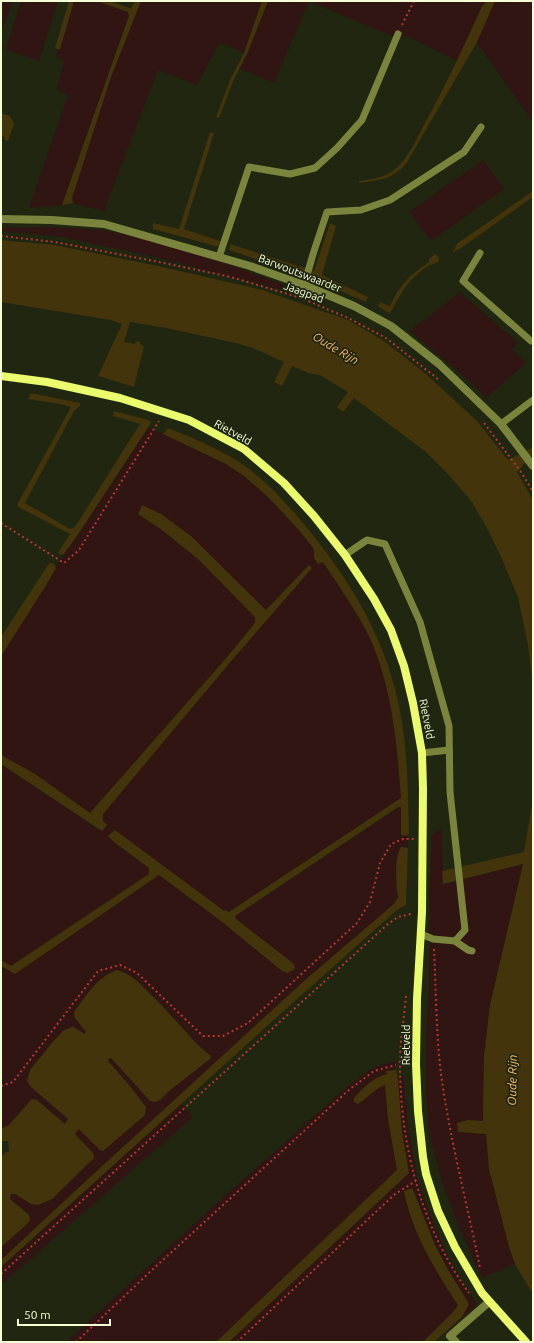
<svg xmlns="http://www.w3.org/2000/svg" width="534" height="1343" font-family="Ubuntu,sans-serif">
  <rect width="100%" height="100%" fill="#202610"/>
  <g fill="#301513">
    <polygon points="1,1 13,1 1,31"/>
    <polygon points="21,1 58,1 39,61 6,50"/>
    <polygon points="73,1 97,1 128,12 129,16 62,205 29,208 68,95 57,90 64,60 56,58 57,49 60,49"/>
    <polygon points="141,1 262,1 244,53 219,43 197,85 158,70 104,211 73,203 72,198 111,77"/>
    <polygon points="268,1 309,1 274,83 240,69 247,54"/>
    <polygon points="309,1 487,1 482,6 457,61 407,36 396,38"/>
    <polygon points="495,1 533,1 533,123 477,42"/>
    <polygon points="483,160 504,189 431,241 409,212"/>
    <path d="M 49,227 C 68,228 88,228 107,231 C 170,242 232,266 292,288 L 290,292 L 151,256 L 62,237 L 1,231 L 1,228 Z"/>
    <polygon points="460,292 518,343 512,349 526,363 486,398 469,381 410,331"/>
    <path d="M 149,428 C 175,439 203,450 227,465 C 259,485 290,516 312,547 C 316,552 312,556 318,564 L 322,562 C 338,585 354,607 367,632 C 393,684 396,742 401,798 L 229,912 L 223,910 L 114,830 L 108,836 L 114,842 L 149,868 L 149,874 L 11,966 L 1,960 L 1,764 L 101,831 L 103,821 L 103,814 L 232,660 L 312,568 L 309,565 L 266,610 L 191,536 L 161,514 L 138,514 L 162,530 L 198,559 L 256,617 L 255,623 L 228,656 L 90,813 L 35,774 L 1,755 L 1,656 L 45,587 L 63,555 L 77,536 L 145,432 Z"/>
    <polygon points="401,806 401,835 407,836 408,834 408,848 406,847 396,885 398,897 395,903 304,981 87,1180 1,1260 1,1247 26,1225 30,1220 29,1214 10,1199 9,1196 11,1194 15,1194 31,1204 81,1170 94,1158 93,1153 75,1134 79,1128 99,1149 103,1151 145,1115 146,1106 129,1085 109,1062 108,1060 110,1058 112,1059 150,1101 160,1100 169,1091 210,1059 211,1056 196,1043 156,999 136,980 126,973 109,973 100,980 89,992 74,1012 75,1018 86,1032 85,1034 73,1027 64,1030 30,1070 52,1105 68,1119 65,1124 37,1100 16,1116 9,1125 1,1129 1,966 15,974 159,875 221,921 294,964 236,919 235,916"/>
    <polygon points="441,829 444,884 523,864 490,1005 484,1056 483,1121 468,1120 458,1132 486,1134 489,1169 515,1264 482,1278 458,1225 442,1182 429,1132 426,1086 426,1039 429,986 430,917 429,889 432,834"/>
    <polygon points="396,1061 396,1070 386,1071 387,1074 380,1076 380,1087 385,1085 388,1119 398,1170 216,1342 66,1342 218,1202 348,1086 371,1069 387,1063"/>
    <path d="M 397,1076 L 403,1076 L 408,1123 L 415,1169 L 419,1185 L 440,1240 L 455,1271 L 477,1305 L 462,1317 L 467,1305 L 464,1295 L 447,1268 L 435,1245 L 414,1190 L 404,1191 C 413,1234 434,1269 458,1305 L 453,1312 L 423,1342 L 229,1342 L 409,1173 L 402,1132 Z"/>
    <polygon points="181,1104 193,1117 1,1285 1,1267"/>
  </g>
  <g fill="#43340b">
    <polygon points="69,1 73,1 73,5 60,49 57,49 55,48"/>
    <polygon points="97,1 110,1 129,8 131,8 135,1 141,1 111,77 72,198 73,203 62,205 129,16 128,12"/>
    <polygon points="262,1 268,1 247,54 234,79 219,118 216,117 231,78 244,53"/>
    <path d="M 487,1 L 495,1 L 477,42 L 406,164 C 391,180 380,180 359,183 L 359,181 C 372,179 383,178 394,170 C 408,159 416,140 424,125 C 445,86 464,47 482,6 Z"/>
    <polygon points="1,113 10,116 14,124 8,141 4,140 5,137 1,135"/>
    <polygon points="210,132 214,133 184,229 220,241 219,247 153,229 153,223 179,229"/>
    <polygon points="533,191 533,197 461,248 452,253 458,243"/>
    <polygon points="330,223 336,226 322,275 368,297 366,302 313,279 229,250 230,244 314,271"/>
    <polygon points="1,240 55,245 158,266 262,290 348,320 384,341 426,374 477,421 508,460 533,447 533,454 517,472 533,500 533,689 528,645 518,597 502,559 488,530 472,502 448,474 426,452 354,398 343,412 337,407 348,392 320,375 308,373 292,366 282,386 274,382 284,362 253,348 236,343 166,328 130,322 124,342 135,344 136,341 140,342 141,345 144,346 134,387 98,376 122,324 111,320 1,302"/>
    <path d="M 435,254 L 438,256 L 439,259 L 438,262 C 414,269 400,294 390,314 L 378,306 L 380,302 L 390,306 L 397,292 L 409,277 L 429,262 L 429,259 Z"/>
    <polygon points="31,393 80,403 80,406 74,411 25,503 70,529 75,527 140,424 113,416 114,411 149,420 151,423 77,536 63,555 58,553 70,534 20,508 17,505 71,407 59,404 28,399"/>
    <path d="M 168,428 C 191,437 214,447 236,460 C 261,475 285,502 304,524 C 353,584 390,644 402,722 C 408,759 408,796 409,833 L 407,836 L 401,835 L 401,807 L 398,807 L 235,916 L 236,919 L 294,964 L 295,969 L 287,973 L 282,971 L 221,921 L 159,875 L 15,974 L 1,966 L 1,960 L 11,966 L 149,874 L 149,868 L 114,842 L 108,836 L 115,830 L 223,910 L 229,912 L 401,798 C 397,742 392,684 367,632 C 354,607 338,585 323,562 L 318,564 L 314,558 L 314,549 L 298,529 L 268,497 L 244,476 L 226,464 L 163,434 Z"/>
    <polygon points="142,505 161,514 191,536 266,610 309,565 312,568 232,660 103,814 103,821 107,825 102,831 1,764 1,755 35,774 90,813 228,656 255,623 255,617 198,559 162,530 138,514"/>
    <polygon points="50,563 53,563 56,568 45,587 1,656 1,637 48,565"/>
    <polygon points="533,778 533,1294 515,1264 509,1247 489,1169 486,1134 458,1132 457,1123 468,1120 483,1121 484,1056 490,1005 523,864 443,884 442,871 524,852 532,804"/>
    <path d="M 401,847 L 408,848 L 406,905 L 397,910 L 268,1025 L 1,1267 L 1,1260 L 87,1180 L 304,981 L 395,903 L 398,897 C 396,884 394,858 401,847 Z"/>
    <path d="M 117,970 C 130,974 138,981 147,991 C 161,1004 173,1018 186,1032 C 194,1041 201,1049 211,1056 L 210,1059 L 169,1091 L 160,1100 L 155,1102 L 150,1101 L 112,1059 L 110,1058 L 108,1060 L 109,1062 L 129,1085 L 146,1107 L 145,1115 L 103,1151 L 99,1149 L 79,1129 L 75,1134 L 93,1153 L 94,1158 L 52,1199 L 38,1205 L 31,1204 L 15,1194 L 11,1194 L 10,1199 L 29,1215 L 30,1220 L 26,1225 L 1,1247 L 1,1157 L 6,1152 L 9,1152 L 8,1141 L 1,1141 L 1,1129 L 9,1125 L 32,1099 L 37,1100 L 65,1124 L 68,1119 L 30,1086 L 27,1081 L 30,1070 L 51,1044 L 64,1030 L 73,1027 L 85,1034 L 86,1032 L 75,1018 L 74,1012 C 86,996 97,977 117,970 Z"/>
    <path d="M 396,1070 L 398,1078 L 402,1132 L 409,1173 L 229,1342 L 216,1342 L 397,1170 L 388,1119 L 385,1085 L 380,1087 L 358,1104 L 354,1102 L 354,1098 C 364,1087 372,1078 387,1074 L 386,1071 Z"/>
    <path d="M 412,1188 L 435,1245 L 447,1268 L 469,1304 L 462,1317 L 434,1342 L 423,1342 L 453,1312 L 458,1305 C 435,1270 412,1233 404,1191 Z"/>
  </g>
  <g fill="none" stroke-linecap="round" stroke-linejoin="round">
    <g stroke="#b63732" stroke-width="2" stroke-dasharray="2 3" stroke-linecap="butt">
      <polyline points="402,25 414,1"/>
      <polyline points="1,236 55,242 159,262 231,277 301,298 348,318 386,338 438,379"/>
      <polyline points="484,423 521,472 533,492"/>
      <polyline points="1,523 64,563 79,550 159,421"/>
      <path d="M 434,949 C 436,990 436,1033 441,1074 C 450,1140 467,1203 480,1268"/>
      <path d="M 406,996 C 404,1018 400,1041 400,1063 C 400,1145 421,1227 469,1293"/>
      <polyline points="1,1086 13,1082 98,971 120,965 137,973 203,1036 223,1036 248,1023 357,923 370,902 380,863 391,844 403,839 414,839"/>
      <polyline points="1,1274 388,924 398,917 411,914"/>
      <polyline points="76,1342 152,1270 350,1089 374,1071 396,1065"/>
      <polyline points="237,1342 395,1194 416,1181"/>
    </g>
    <g stroke="#7a843c" stroke-width="7">
      <polyline points="480,253 463,281 531,341"/>
      <polyline points="219,257 249,167 290,174 315,168 337,148 362,120 398,34"/>
      <polyline points="304,285 314,251 327,212 361,210 390,200 464,152 481,127"/>
      <polyline points="501,424 533,400"/>
      <polyline points="345,555 367,540 385,544 420,622 449,726 450,792 465,930 455,941 433,939 421,934"/>
      <polyline points="422,753 449,750"/>
      <polyline points="455,941 468,950 472,951"/>
    </g>
    <polyline stroke="#7a843c" stroke-width="8" points="456,1342 450,1336 489,1302"/>
    <polyline stroke="#7a843c" stroke-width="8" points="1,219 52,220 104,224 250,266 304,285 354,306 391,326 439,364 501,424 533,466"/>
    <polyline stroke="#eafc6e" stroke-width="8" points="1,376 47,382 120,398 189,420 244,449 284,483 314,516 345,555 374,599 391,630 404,666 413,703 422,753 423,789 422,912 417,999 416,1064 418,1111 423,1157 426,1174 438,1211 455,1247 482,1293 526,1342"/>
  </g>
  <g text-anchor="middle" dominant-baseline="central" stroke-width="3.5" stroke-linejoin="round" paint-order="stroke">
    <g font-size="11" fill="#f5fed5" stroke="#202610">
      <text transform="translate(300 273) rotate(21)">Barwoutswaarder</text>
      <text transform="translate(304 292) rotate(20)">Jaagpad</text>
      <text transform="translate(233 432) rotate(29)">Rietveld</text>
      <text transform="translate(427 719) rotate(79)">Rietveld</text>
      <text transform="translate(406 1045) rotate(-90)">Rietveld</text>
    </g>
    <g font-size="12" font-style="italic" fill="#fcba65" stroke="#202610">
      <text transform="translate(336 348) rotate(31)">Oude Rijn</text>
      <text transform="translate(512 1080) rotate(-89)">Oude Rijn</text>
    </g>
  </g>
  <rect width="534" height="1343" fill="none" stroke="#f5fed5" stroke-width="4"/>
  <path d="M18 1319v6h92v-6" fill="none" stroke="#f5fed5" stroke-width="2"/>
  <text x="24" y="1319" font-size="12" fill="#f5fed5" stroke="#202610" stroke-width="3" paint-order="stroke">50 m</text>
</svg>
